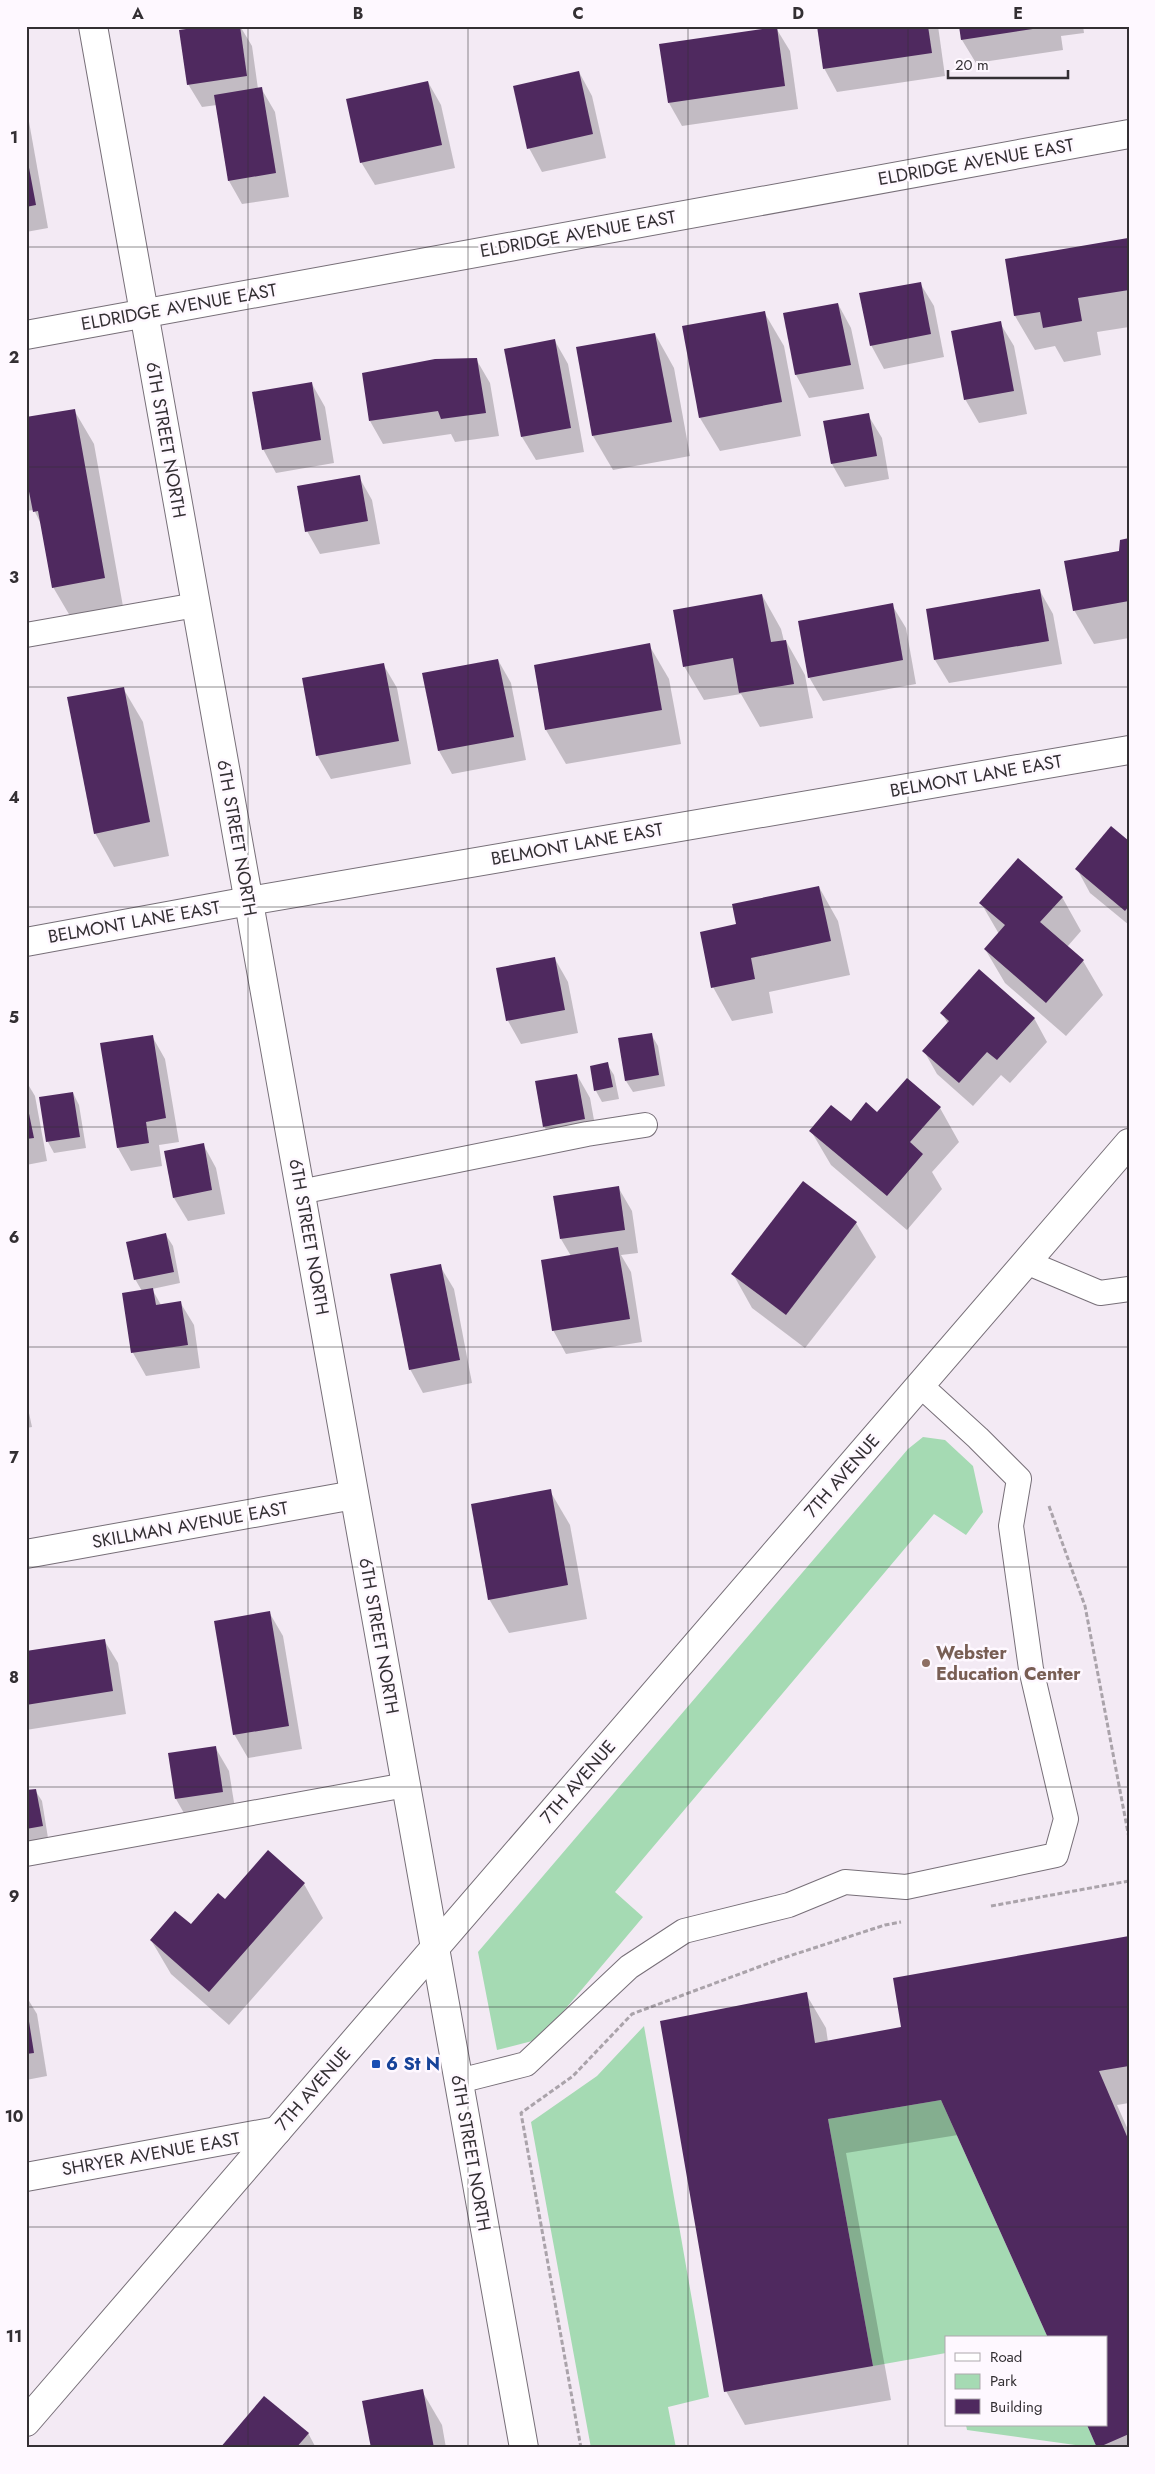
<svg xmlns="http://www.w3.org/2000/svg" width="1155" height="2474" font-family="Jost,sans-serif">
  <rect width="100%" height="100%" fill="#f3eaf4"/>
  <g fill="#a5dab3">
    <polygon points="923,1437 945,1440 973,1466 983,1512 966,1535 934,1514 615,1892 643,1917 540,2039 497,2050 478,1952 908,1449"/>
    <polygon points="644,2026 709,2397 668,2407 676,2448 591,2448 531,2122 597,2076"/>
    <polygon points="941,2100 1048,2338 946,2338 946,2353 873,2366 828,2119"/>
    <polygon points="966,2425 1087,2425 1097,2448 967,2430"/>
  </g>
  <g fill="#0003">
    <polygon points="216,26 240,26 252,46 258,89 261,88 275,112 289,197 242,204 229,181 217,105 202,107 188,84"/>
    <polygon points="818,26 938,26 945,76 837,92 824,68"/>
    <polygon points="960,26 1083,26 1084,33 1061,36 1063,50 976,63 962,40"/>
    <polygon points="776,28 790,51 798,109 682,126 669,103"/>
    <polygon points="579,72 592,96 606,158 542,172 529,148"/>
    <polygon points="428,82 441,105 455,168 375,185 361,162"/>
    <polygon points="26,105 48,228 26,232"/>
    <polygon points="1128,240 1129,327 1097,332 1101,355 1064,362 1055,346 1035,350 1015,316 1006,260"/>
    <polygon points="920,283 934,306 944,357 884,369 871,345"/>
    <polygon points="838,304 851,328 864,389 809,398 796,375 785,314"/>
    <polygon points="764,312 784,346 801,436 720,451 700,418"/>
    <polygon points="1000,323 1014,346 1027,414 979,423 965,399"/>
    <polygon points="655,334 674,368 690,456 613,470 593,436"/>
    <polygon points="555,341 568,364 584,452 536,460 522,437"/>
    <polygon points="476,359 490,383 499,436 455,442 451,434 383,444 370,421"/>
    <polygon points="312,384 325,407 334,463 276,473 263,449"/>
    <polygon points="74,410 94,444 124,612 73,621 53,587 42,526 34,510 26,511 26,418"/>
    <polygon points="868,415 882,438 889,479 845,487 832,464"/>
    <polygon points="359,477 372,500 380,544 320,554 307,531"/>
    <polygon points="1129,540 1129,638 1094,644 1074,610"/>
    <polygon points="1040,591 1053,614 1062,664 949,683 935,660 927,610"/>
    <polygon points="762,595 781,629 784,641 786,641 805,675 813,718 760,727 741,694 704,700 684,666"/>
    <polygon points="892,605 906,628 916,684 823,701 809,677"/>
    <polygon points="649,645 669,679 681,744 566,764 546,730 535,666"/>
    <polygon points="498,660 511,683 526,760 452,774 439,751 424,674"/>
    <polygon points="383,664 397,688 411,764 331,779 317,755"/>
    <polygon points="123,688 143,722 169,856 114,867 95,833"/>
    <polygon points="1129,843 1129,925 1090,893 1077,869"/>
    <polygon points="26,848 29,859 26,860"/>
    <polygon points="819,887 838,921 850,975 769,992 773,1013 732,1021 713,987 737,925"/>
    <polygon points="1062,897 1081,931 1067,947 1083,961 1103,995 1066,1036 1005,983 985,949 999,934 981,903"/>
    <polygon points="555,959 568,982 578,1033 521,1044 508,1021"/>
    <polygon points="942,1013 1034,1018 1047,1042 1010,1083 1001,1075 973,1106 937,1074 924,1051 948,1024"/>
    <polygon points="651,1034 658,1046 665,1086 633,1092 626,1081"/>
    <polygon points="152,1036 165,1059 179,1142 159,1145 162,1166 131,1171 118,1148"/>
    <polygon points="607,1064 614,1075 619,1099 602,1102 596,1091 591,1067"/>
    <polygon points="577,1075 590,1098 598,1142 557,1150 544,1126"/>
    <polygon points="26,1081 35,1096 47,1161 26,1165"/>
    <polygon points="73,1093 79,1105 86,1148 54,1153 48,1142 40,1098"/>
    <polygon points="940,1108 959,1142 932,1172 942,1189 907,1230 831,1165 811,1131 851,1122 878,1114"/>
    <polygon points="203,1144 216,1168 225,1214 188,1221 174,1198"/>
    <polygon points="803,1182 856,1223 876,1257 805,1348 752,1308 733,1274"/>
    <polygon points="618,1187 632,1211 638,1253 621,1255 631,1272 642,1342 566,1354 553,1330 571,1256 561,1239"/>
    <polygon points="166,1235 173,1246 180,1283 152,1289 161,1305 180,1302 194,1325 200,1368 146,1376 133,1353 123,1294 142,1291 135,1279"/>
    <polygon points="440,1266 454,1289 472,1383 423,1393 410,1369"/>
    <polygon points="26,1399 32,1427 26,1428"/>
    <polygon points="550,1491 570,1525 587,1619 509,1633 489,1599"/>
    <polygon points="269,1612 283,1636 302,1749 248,1758 234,1734"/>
    <polygon points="104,1640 118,1663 126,1714 26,1730 26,1652"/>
    <polygon points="215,1747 229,1771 236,1815 189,1822 176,1799 169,1754"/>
    <polygon points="35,1790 42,1801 48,1838 26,1842 26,1792"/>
    <polygon points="304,1884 323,1918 229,2025 171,1974 151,1940 191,1926 225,1900"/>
    <polygon points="1129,1937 1129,2103 1117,2105 1129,2132 1129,2448 1099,2448 1089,2425 1106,2425 1106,2338 958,2135 846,2153 891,2400 745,2425 726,2391 806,1994 826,2028 828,2042 902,2028"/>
    <polygon points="26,1996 37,2014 47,2076 26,2080"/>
    <polygon points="422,2391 442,2425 446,2448 372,2448"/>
    <polygon points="308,2433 316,2448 222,2448"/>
  </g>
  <g fill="#4f295f">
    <polygon points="207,26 240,26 247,76 187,85 179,30"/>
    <polygon points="817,26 928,26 932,53 823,69"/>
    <polygon points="959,26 1046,26 1046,27 961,40"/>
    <polygon points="777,27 785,86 668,103 659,44"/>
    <polygon points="579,71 593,134 527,149 513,86"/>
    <polygon points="428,81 442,145 360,163 346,99"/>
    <polygon points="262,87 276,173 228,181 214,95"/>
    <polygon points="27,157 36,205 26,207 26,158"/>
    <polygon points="1128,238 1129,290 1078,298 1082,321 1043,328 1040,312 1014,316 1005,259"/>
    <polygon points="921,282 931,334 870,346 859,293"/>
    <polygon points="838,303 851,365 795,375 783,313"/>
    <polygon points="765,311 782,402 699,418 682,326"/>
    <polygon points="1001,321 1014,391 964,400 951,331"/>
    <polygon points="655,333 672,422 592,436 576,347"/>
    <polygon points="555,339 571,428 521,437 504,349"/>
    <polygon points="477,358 486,413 441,419 438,411 369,421 362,373 435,359"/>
    <polygon points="312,382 321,440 262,450 252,392"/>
    <polygon points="75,409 105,578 52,588 38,511 33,512 26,476 26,417"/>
    <polygon points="869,413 877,456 831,464 823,421"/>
    <polygon points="360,475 368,521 305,532 297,486"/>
    <polygon points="1129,538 1129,601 1073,611 1064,561 1119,551 1120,540"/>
    <polygon points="1040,589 1049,641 934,660 926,609"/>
    <polygon points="762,594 771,642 786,640 794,684 739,693 733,658 683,667 673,610"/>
    <polygon points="893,603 903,660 808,678 798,621"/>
    <polygon points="650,643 662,710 545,730 534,665"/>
    <polygon points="498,659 514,737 438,751 422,673"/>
    <polygon points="384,663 399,741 316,756 302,678"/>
    <polygon points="124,687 150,822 94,834 67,697"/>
    <polygon points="1111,826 1129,841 1129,906 1125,911 1075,869"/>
    <polygon points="1018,858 1063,897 1040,922 1084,960 1046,1003 984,949 1005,925 979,903"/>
    <polygon points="819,886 831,941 751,958 755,979 711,988 700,932 736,924 732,904"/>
    <polygon points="555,957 565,1010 506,1021 496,968"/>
    <polygon points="979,969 1035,1018 997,1060 987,1052 959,1083 922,1051 949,1021 940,1013"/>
    <polygon points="652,1033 659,1075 625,1081 618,1038"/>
    <polygon points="153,1035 166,1118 146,1122 149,1143 117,1148 100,1043"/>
    <polygon points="608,1062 613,1087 594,1091 590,1066"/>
    <polygon points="577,1074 585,1119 543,1127 535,1081"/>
    <polygon points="907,1078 941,1107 910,1142 923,1154 887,1196 809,1131 831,1105 851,1121 866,1102 877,1112"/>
    <polygon points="73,1092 80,1137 46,1142 39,1097"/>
    <polygon points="26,1099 34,1138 26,1139"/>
    <polygon points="204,1143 212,1190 173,1198 164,1151"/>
    <polygon points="803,1181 857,1222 786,1315 731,1274"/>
    <polygon points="619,1186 625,1230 560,1239 553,1196"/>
    <polygon points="166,1233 174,1272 134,1280 126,1242"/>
    <polygon points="618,1247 630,1319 552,1331 541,1260"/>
    <polygon points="441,1264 460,1360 409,1370 390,1274"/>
    <polygon points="153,1288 156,1305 181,1301 188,1345 131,1353 122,1293"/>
    <polygon points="551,1489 568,1585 488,1600 471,1504"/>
    <polygon points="270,1611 289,1726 233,1735 214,1621"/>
    <polygon points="105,1639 113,1691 26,1705 26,1651"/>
    <polygon points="216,1746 223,1792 175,1799 168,1753"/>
    <polygon points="36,1789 43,1826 26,1829 26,1790"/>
    <polygon points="268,1850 305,1883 209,1992 150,1940 175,1911 191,1924 218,1893 225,1899"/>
    <polygon points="1129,1936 1129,2066 1099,2071 1129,2141 1129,2434 1097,2448 1087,2425 1106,2425 1106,2338 1048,2338 941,2100 828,2119 873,2366 724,2392 660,2021 807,1992 815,2043 901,2027 893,1978"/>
    <polygon points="27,2009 34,2053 26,2054 26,2010"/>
    <polygon points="423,2389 434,2448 371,2448 362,2401"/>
    <polygon points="264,2396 309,2433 296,2448 220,2448"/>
  </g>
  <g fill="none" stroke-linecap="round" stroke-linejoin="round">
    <g stroke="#776f78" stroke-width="26">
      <g id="lane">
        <polyline points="26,635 196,605"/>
        <polyline points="300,1192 587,1134 645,1125"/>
        <polyline points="1026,1262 1100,1293 1129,1289"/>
        <polyline points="26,1854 406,1785"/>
        <polyline points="459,2081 526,2064 629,1967 684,1931 789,1905 845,1882 906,1887 1056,1855 1066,1819 1031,1669 1011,1526 1019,1479 978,1438 920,1385"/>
      </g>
    </g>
    <g stroke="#776f78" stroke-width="30">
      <g id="street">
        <polyline points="93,26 524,2448"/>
        <polyline points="26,335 1129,134"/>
        <polyline points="26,942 249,901 1129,750"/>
        <polyline points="26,1554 354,1495"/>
        <polyline points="26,2177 277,2131"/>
      </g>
    </g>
    <g stroke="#776f78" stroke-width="30">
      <polyline id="secondary" points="26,2422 1129,1143"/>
    </g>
    <g stroke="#aaa3aa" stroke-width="3" stroke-dasharray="5 2.5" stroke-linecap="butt">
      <polyline points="1049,1506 1085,1606 1129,1838"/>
      <polyline points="991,1906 1129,1881"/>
      <polyline points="581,2448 521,2113 573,2076 632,2014 780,1959 885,1925 901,1922"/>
    </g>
    <use href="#lane" stroke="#fff" stroke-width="24"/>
    <use href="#street" stroke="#fff" stroke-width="28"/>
    <use href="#secondary" stroke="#fff" stroke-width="28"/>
  </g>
  <path fill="none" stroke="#332f33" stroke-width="1" stroke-opacity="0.55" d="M 248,26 L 248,2448M 468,26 L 468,2448M 688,26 L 688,2448M 908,26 L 908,2448M 26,247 L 1129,247M 26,467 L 1129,467M 26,687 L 1129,687M 26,907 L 1129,907M 26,1127 L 1129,1127M 26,1347 L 1129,1347M 26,1567 L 1129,1567M 26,1787 L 1129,1787M 26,2007 L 1129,2007M 26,2227 L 1129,2227"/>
  <circle fill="#8d6e63" stroke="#fef8ff" stroke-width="2" cx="926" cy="1663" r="5"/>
  <rect fill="#1a4fb4" stroke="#fef8ff" stroke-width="2" x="371" y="2059" width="10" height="10" rx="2.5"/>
  <g text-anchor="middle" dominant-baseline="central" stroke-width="5" stroke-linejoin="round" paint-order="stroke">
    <g font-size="18" fill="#332f33" stroke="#fef8ff">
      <text transform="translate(976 162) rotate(-10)">ELDRIDGE AVENUE EAST</text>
      <text transform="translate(578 234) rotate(-10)">ELDRIDGE AVENUE EAST</text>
      <text transform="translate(179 307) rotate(-10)">ELDRIDGE AVENUE EAST</text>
      <text transform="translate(166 440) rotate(80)">6TH STREET NORTH</text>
      <text transform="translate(976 776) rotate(-10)">BELMONT LANE EAST</text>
      <text transform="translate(237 838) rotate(80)">6TH STREET NORTH</text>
      <text transform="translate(577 844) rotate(-10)">BELMONT LANE EAST</text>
      <text transform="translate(134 922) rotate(-10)">BELMONT LANE EAST</text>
      <text transform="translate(309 1237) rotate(80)">6TH STREET NORTH</text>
      <text transform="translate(842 1476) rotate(-49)">7TH AVENUE</text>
      <text transform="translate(190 1525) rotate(-10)">SKILLMAN AVENUE EAST</text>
      <text transform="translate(379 1636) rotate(80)">6TH STREET NORTH</text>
      <text transform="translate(578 1782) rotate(-49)">7TH AVENUE</text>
      <text transform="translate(313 2089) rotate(-49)">7TH AVENUE</text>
      <text transform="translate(471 2153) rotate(80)">6TH STREET NORTH</text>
      <text transform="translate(151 2154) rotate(-10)">SHRYER AVENUE EAST</text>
    </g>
    <g font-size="18" font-weight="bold" fill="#785e54" stroke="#fef8ff" text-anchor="start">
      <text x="936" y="1653">Webster<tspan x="936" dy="21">Education Center</tspan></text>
    </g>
    <g font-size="18" font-weight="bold" fill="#164399" stroke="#fef8ff" text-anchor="start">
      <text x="386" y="2064">6 St N</text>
    </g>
  </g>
  <rect width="1155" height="2474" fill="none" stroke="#fef8ff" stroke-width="55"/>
  <rect x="945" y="2336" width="162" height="90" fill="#fef8ff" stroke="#ada8ad"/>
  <rect x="955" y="2353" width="25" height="8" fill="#ffffff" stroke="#ada8ad"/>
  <text x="990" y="2362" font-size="15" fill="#332f33">Road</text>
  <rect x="955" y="2374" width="25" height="15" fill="#a5dab3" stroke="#ada8ad"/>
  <text x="990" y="2386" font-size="15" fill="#332f33">Park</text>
  <rect x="955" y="2399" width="25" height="15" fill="#4f295f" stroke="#ada8ad"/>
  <text x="990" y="2412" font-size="15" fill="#332f33">Building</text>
  <path d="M948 70v8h120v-8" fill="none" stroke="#332f33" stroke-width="2.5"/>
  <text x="955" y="70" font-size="15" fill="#332f33" stroke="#fef8ff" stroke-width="4" paint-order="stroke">20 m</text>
  <rect x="28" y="28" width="1100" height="2418" fill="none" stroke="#332f33" stroke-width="2"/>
  <g font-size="16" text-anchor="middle" font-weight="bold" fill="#332f33">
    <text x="138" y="19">A</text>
    <text x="358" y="19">B</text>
    <text x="578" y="19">C</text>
    <text x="798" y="19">D</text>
    <text x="1018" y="19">E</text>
    <text x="14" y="143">1</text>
    <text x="14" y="363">2</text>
    <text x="14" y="583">3</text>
    <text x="14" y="803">4</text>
    <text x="14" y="1023">5</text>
    <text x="14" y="1243">6</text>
    <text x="14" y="1463">7</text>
    <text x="14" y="1683">8</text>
    <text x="14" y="1902">9</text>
    <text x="14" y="2122">10</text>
    <text x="14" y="2342">11</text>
  </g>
</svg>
